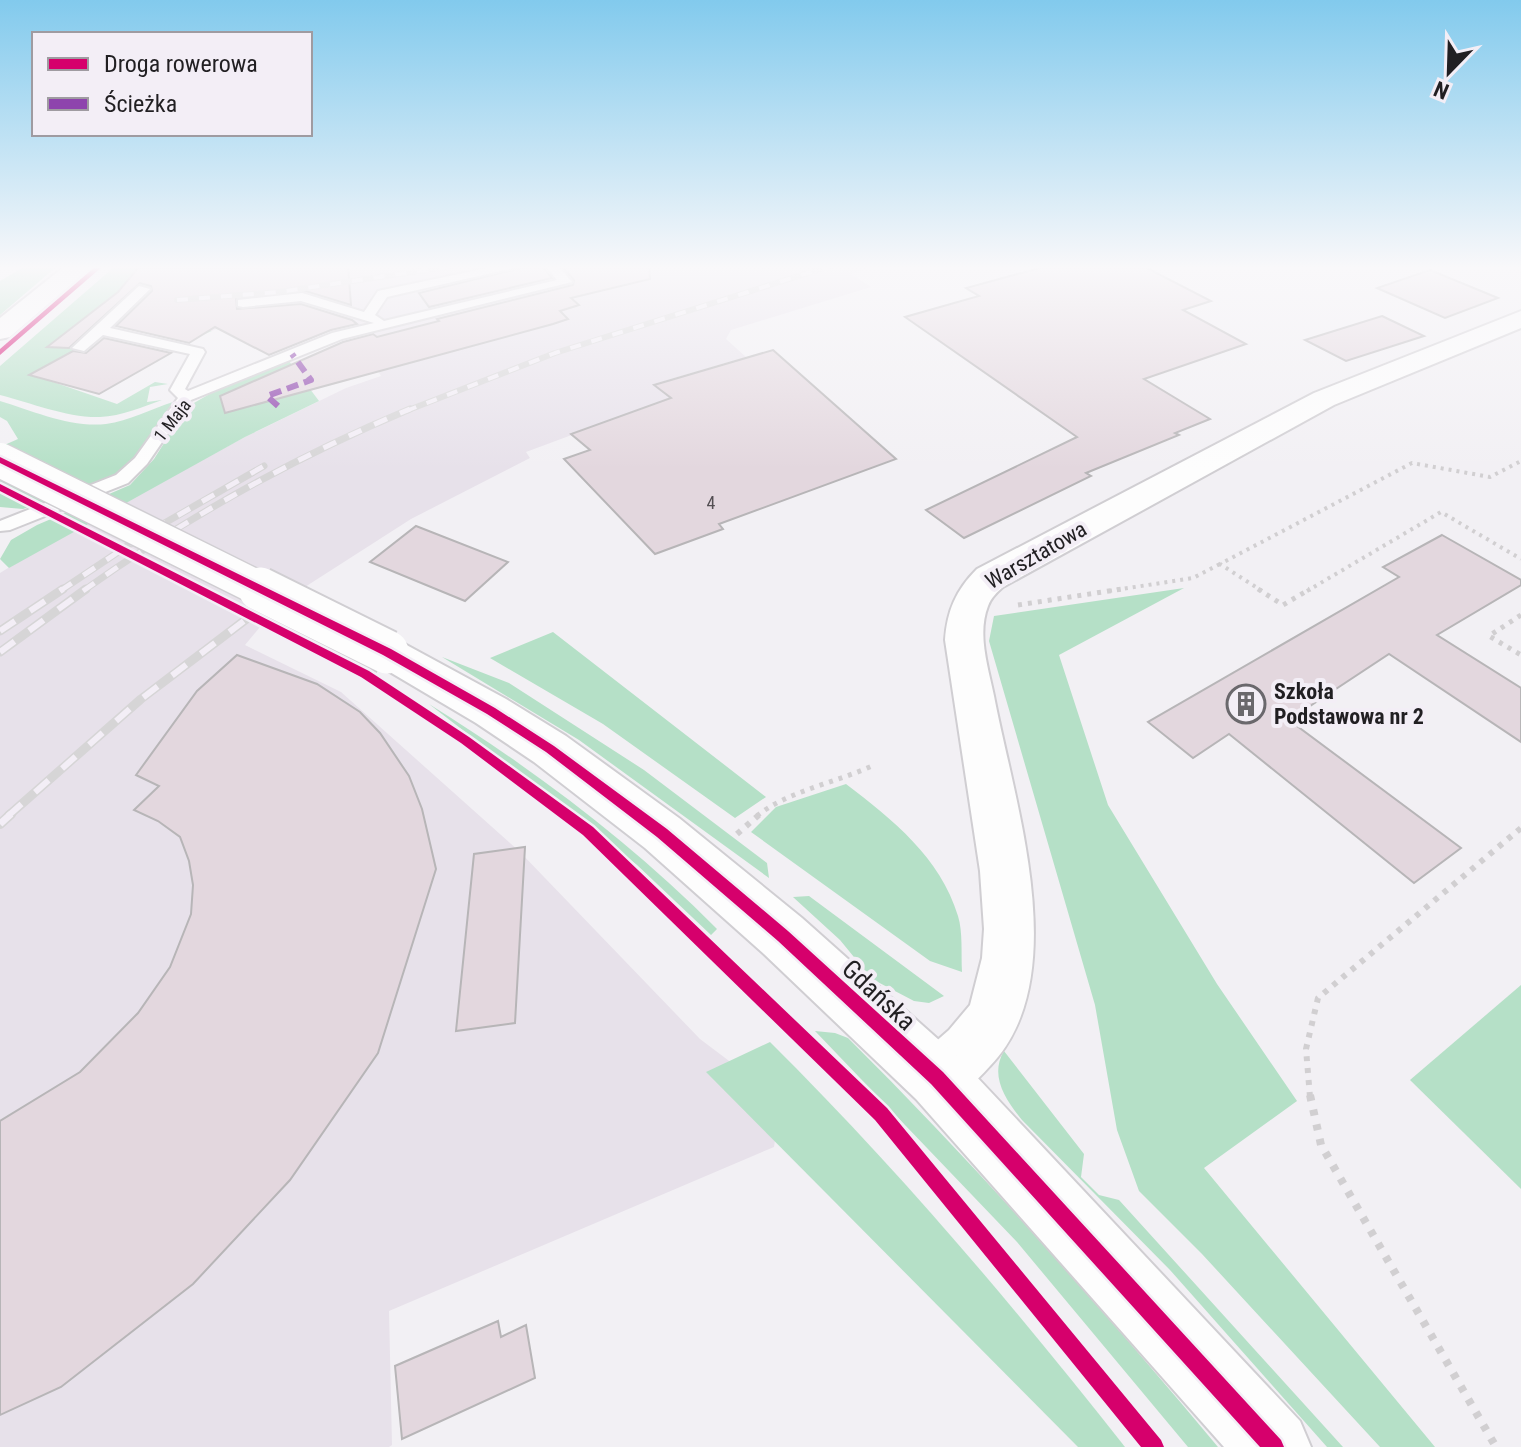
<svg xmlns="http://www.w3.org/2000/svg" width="1521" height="1447" font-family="'Roboto Condensed',sans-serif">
  <rect width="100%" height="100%" fill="#f2f0f4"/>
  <polygon fill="#e7e1ea" points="190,266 876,266 851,274 871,287 731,330 726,339 746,357 654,384 671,398 526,452 530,458 411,519 280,603 245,645 341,692 519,851 700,1039 781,1100 774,1147 389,1311 392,1445 389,1447 0,1447 0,573 47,544 245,437 346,388 381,376 362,344 337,336 315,324 249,315 212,331 199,328 176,285"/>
  <g fill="#b5e0c7">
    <path d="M 190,266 L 176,284 L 199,328 L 212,331 L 188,341 L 106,324 L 79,348 L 30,374 L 117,404 L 155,382 L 168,384 L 150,387 L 147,402 L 162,400 C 142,407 122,416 100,417 C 67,418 32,403 0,395 L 0,366 L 113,268 Z"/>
    <polygon points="22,268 55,268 0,315 0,281"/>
    <polygon points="289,361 319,401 245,437 9,568 0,559 11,540 37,525 130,485 154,459 187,407 213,392"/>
    <path d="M 0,401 C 33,411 71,428 106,424 C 129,421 151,409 173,402 L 131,464 L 107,479 L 23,509 L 0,507 L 0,447 L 18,439 L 7,421 L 0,417 Z"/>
    <polygon points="1184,588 1059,655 1108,805 1217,984 1297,1101 1204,1168 1435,1447 1380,1447 1202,1254 1139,1191 1117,1130 1095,1005 989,641 994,616"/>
    <polygon points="553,632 766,797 735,818 603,724 490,658"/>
    <polygon points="442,657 509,683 644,770 767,863 769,878 579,740"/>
    <path d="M 429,704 C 533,769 630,841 717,929 L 711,935 L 637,865 Z"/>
    <path d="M 846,784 C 893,820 940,857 958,916 C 963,932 961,954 962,972 L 930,961 L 751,832 L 776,807 Z"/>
    <polygon points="809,896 944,996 929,1003 914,1001 872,979 840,940 793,897"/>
    <polygon points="1521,985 1521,1189 1410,1080"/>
    <path d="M 815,1031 L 835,1033 L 848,1038 C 979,1168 1100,1306 1218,1447 L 1188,1447 L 1017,1242 Z"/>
    <path d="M 770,1042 C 898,1169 1014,1306 1125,1447 L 1078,1447 L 706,1072 Z"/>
    <path d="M 1004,1051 L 1084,1154 L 1081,1177 L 1099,1195 L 1119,1200 L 1343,1447 L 1327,1447 L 1170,1270 L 1022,1120 C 1006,1100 989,1076 1004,1051 Z"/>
  </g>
  <g fill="#e3d7de" stroke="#b7b5b7" stroke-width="2">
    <polygon points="348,266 351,305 302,290 236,298 237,309 301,304 352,320 357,324 331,330 269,355 215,327 189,343 116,326 152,291 151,286 140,283 69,348 47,347 118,292 138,268"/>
    <polygon points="529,266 542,266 552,278 429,307 419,293"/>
    <polygon points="562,266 649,266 650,279 571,298 579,305 560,311 568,319 553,324 225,413 220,396 343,342 373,334 377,337 439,321 437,319 573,285 574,280"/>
    <polygon points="1047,266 1143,266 1211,301 1183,310 1246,344 1144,379 1210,419 1175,433 1179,435 1086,473 1091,476 964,538 926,510 1077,437 905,317 979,296 966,288"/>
    <polygon points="1430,270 1498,298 1445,318 1377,288"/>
    <polygon points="1382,316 1424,336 1346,361 1305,340"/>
    <polygon points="104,338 171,353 99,394 29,375 73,351 86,353"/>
    <polygon points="773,350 896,459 719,524 723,529 655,554 564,459 590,450 571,434 671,398 654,385"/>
    <polygon points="416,526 508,562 465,601 370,562"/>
    <polygon points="1442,535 1521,580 1521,585 1437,635 1521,688 1521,742 1389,654 1289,720 1461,848 1414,883 1229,734 1193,758 1148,722 1399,577 1383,567"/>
    <polygon points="237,655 317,684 360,712 380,733 409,776 422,809 436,869 378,1053 290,1180 193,1284 61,1387 0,1415 0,1121 80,1072 138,1013 170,967 191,914 193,885 189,861 180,837 158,821 134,810 159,786 136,775 197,691"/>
    <polygon points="525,847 515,1023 456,1031 474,854"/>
    <polygon points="498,1321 501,1337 526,1325 535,1378 402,1439 395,1366"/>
  </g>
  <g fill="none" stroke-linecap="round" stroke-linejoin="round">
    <g stroke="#d0ced2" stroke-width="4">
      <polygon id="service" points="497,266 522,266 387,297 375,315 384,321 557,280 545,266 558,266 572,282 342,339 191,400 147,464 128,483 10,530 0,531 0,521 116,475 135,458 178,398 170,390 190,354 103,335 84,351 72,348 139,286 150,289 110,328 203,349 205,352 185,389 188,391 332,333 374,323 301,301 243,307 238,306 238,300 302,293 364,312 378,291"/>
    </g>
    <g stroke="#d0ced2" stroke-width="4">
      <path id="minor" d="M 1521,311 L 1521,328 L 1334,405 L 1003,587 C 997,592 991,598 988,606 C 977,634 988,667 994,696 C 1014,802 1075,978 990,1066 C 974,1084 959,1097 937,1106 L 917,1098 L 909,1078 L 917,1058 L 949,1030 L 970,1005 L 982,958 L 984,929 L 980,871 L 945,640 C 947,611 956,590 977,569 L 1314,393 Z"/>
    </g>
    <g stroke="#d0ced2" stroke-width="4">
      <g id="tertiary">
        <polygon points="65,266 93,266 10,337 0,339 0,318"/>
        <polygon points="387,637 401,642 506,699 566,736 679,818 802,918 958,1057 1300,1421 1311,1447 1224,1447 916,1099 764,954 645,848 534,762 476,723 373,662 367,652 373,642"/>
      </g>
    </g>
    <g stroke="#d1cfd1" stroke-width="4" stroke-dasharray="3 5" stroke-linecap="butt">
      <polyline points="1109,591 1193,578 1220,564"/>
      <polyline points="1262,591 1220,564 1412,463 1490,477 1521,461"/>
      <polyline points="1307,591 1441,512 1521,559"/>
    </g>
    <g stroke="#d1cfd1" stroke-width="5" stroke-dasharray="4 6" stroke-linecap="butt">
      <polyline points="1258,589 1283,605 1310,589"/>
      <polyline points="1018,605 1122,589"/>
      <polyline points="1521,615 1489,636 1521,655"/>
      <path d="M 757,816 C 785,792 838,782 874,765"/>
    </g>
    <g stroke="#d1cfd1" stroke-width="6" stroke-dasharray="5 7" stroke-linecap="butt">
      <polyline points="737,834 760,814"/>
      <polyline points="1310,1097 1306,1049 1318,998 1521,828"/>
    </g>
    <polyline stroke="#d1cfd1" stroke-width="8" stroke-dasharray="6 9" stroke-linecap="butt" points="1310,1095 1321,1145 1496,1447"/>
    <use href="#service" fill="#fdfdfd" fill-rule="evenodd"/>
    <use href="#minor" fill="#fdfdfd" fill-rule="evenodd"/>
    <use href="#tertiary" fill="#fdfdfd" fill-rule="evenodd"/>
    <g stroke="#d6d5d6" stroke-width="6">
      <g id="rail-far3">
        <polyline points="177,300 279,292 453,266"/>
        <polyline points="406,411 555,353 830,266"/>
      </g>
    </g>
    <g stroke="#d6d5d6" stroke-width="7">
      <g id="rail-far2">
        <polyline points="60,591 142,536 264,466"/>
        <path d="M 83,591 C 184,519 295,457 410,409"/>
        <polyline points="283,591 291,585"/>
      </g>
    </g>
    <g stroke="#d6d5d6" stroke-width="9">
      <g id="rail-far1">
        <polyline points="0,631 63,589"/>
        <polyline points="0,652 86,589"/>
        <polyline points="8,816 141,699 286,589"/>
      </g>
    </g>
    <g stroke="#d6d5d6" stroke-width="10">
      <polyline id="rail" points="0,824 11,814"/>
    </g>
    <use href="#rail-far3" stroke="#f3eef6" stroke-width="4" stroke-dasharray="11" stroke-linecap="butt"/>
    <use href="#rail-far2" stroke="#f3eef6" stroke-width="5" stroke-dasharray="14" stroke-linecap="butt"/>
    <use href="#rail-far1" stroke="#f3eef6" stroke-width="6" stroke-dasharray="18" stroke-linecap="butt"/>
    <use href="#rail" stroke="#f3eef6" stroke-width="7" stroke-dasharray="22" stroke-linecap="butt"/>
    <g stroke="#d0ced2" stroke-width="37" stroke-linecap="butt">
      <polyline id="tertiary-bridge-far1" points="0,460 264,591"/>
    </g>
    <g stroke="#d0ced2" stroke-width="47" stroke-linecap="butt">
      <polyline id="tertiary-bridge" points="260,589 387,652"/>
    </g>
    <use href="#tertiary-bridge-far1" stroke="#fdfdfd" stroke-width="34"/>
    <use href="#tertiary-bridge" stroke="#fdfdfd" stroke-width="43"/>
    <polyline stroke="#8e44ad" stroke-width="6" stroke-dasharray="12 6" stroke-linecap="butt" points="278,406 267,396 311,380 292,354"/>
    <g stroke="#f3eef6" stroke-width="5">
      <g id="cycleway">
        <polygon points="96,266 103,266 0,355 0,349"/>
        <polygon points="0,457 391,649 495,708 554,746 667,829 788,931 943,1072 1281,1440 1284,1447 1260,1447 931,1084 778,941 657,837 546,752 487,714 383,655 0,463"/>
        <polygon points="0,484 369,671 469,737 593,827 887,1108 1161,1440 1164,1447 1141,1447 875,1120 583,835 461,743 361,677 0,491"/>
      </g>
    </g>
    <use href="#cycleway" fill="#d6006c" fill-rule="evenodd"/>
  </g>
  <linearGradient id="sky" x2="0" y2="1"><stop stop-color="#82caed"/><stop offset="0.57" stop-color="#f9f8fa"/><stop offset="1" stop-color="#f9f8fa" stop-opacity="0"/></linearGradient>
  <rect width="1521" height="469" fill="url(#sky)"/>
  <defs>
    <g id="building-ring" transform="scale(2)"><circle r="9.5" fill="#f3eef6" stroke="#6a686c" stroke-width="1.5"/><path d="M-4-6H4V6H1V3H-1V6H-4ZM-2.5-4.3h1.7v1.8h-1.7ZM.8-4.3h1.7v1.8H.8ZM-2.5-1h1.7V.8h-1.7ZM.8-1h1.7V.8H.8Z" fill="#6a686c"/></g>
  </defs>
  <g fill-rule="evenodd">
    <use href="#building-ring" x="1246" y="704"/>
  </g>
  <g text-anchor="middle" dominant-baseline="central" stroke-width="8" stroke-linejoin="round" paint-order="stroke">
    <g font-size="18" fill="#211f22" stroke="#f3eef6">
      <text transform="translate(172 420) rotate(-52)">1 Maja</text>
    </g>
    <g font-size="18" fill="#544f53">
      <text x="711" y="502">4</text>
    </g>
    <g font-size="22" fill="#211f22" stroke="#f3eef6">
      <text transform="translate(1036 555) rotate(-30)">Warsztatowa</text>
    </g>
    <g font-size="22" font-weight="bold" fill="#211f22" stroke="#f3eef6" text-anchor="start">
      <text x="1274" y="691">Szkoła<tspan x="1274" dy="25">Podstawowa nr 2</tspan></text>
    </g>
    <g font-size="26" fill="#211f22" stroke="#f3eef6">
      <text transform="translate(879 995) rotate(43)">Gdańska</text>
    </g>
  </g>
  <rect x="32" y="32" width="280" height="104" fill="#f3eef6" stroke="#9f9ba1" stroke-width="2"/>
  <rect x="48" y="58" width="40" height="12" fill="#d6006c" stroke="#9f9ba1" stroke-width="2"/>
  <text x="104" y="72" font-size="24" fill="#211f22">Droga rowerowa</text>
  <rect x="48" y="98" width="40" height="12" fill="#8e44ad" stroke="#9f9ba1" stroke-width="2"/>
  <text x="104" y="112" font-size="24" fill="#211f22">Ścieżka</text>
  <g transform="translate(1449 72) rotate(203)" stroke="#f3eef6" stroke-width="6" paint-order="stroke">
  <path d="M0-6L14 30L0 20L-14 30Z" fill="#211f22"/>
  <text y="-12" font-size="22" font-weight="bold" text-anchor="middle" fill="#211f22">N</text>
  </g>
</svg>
